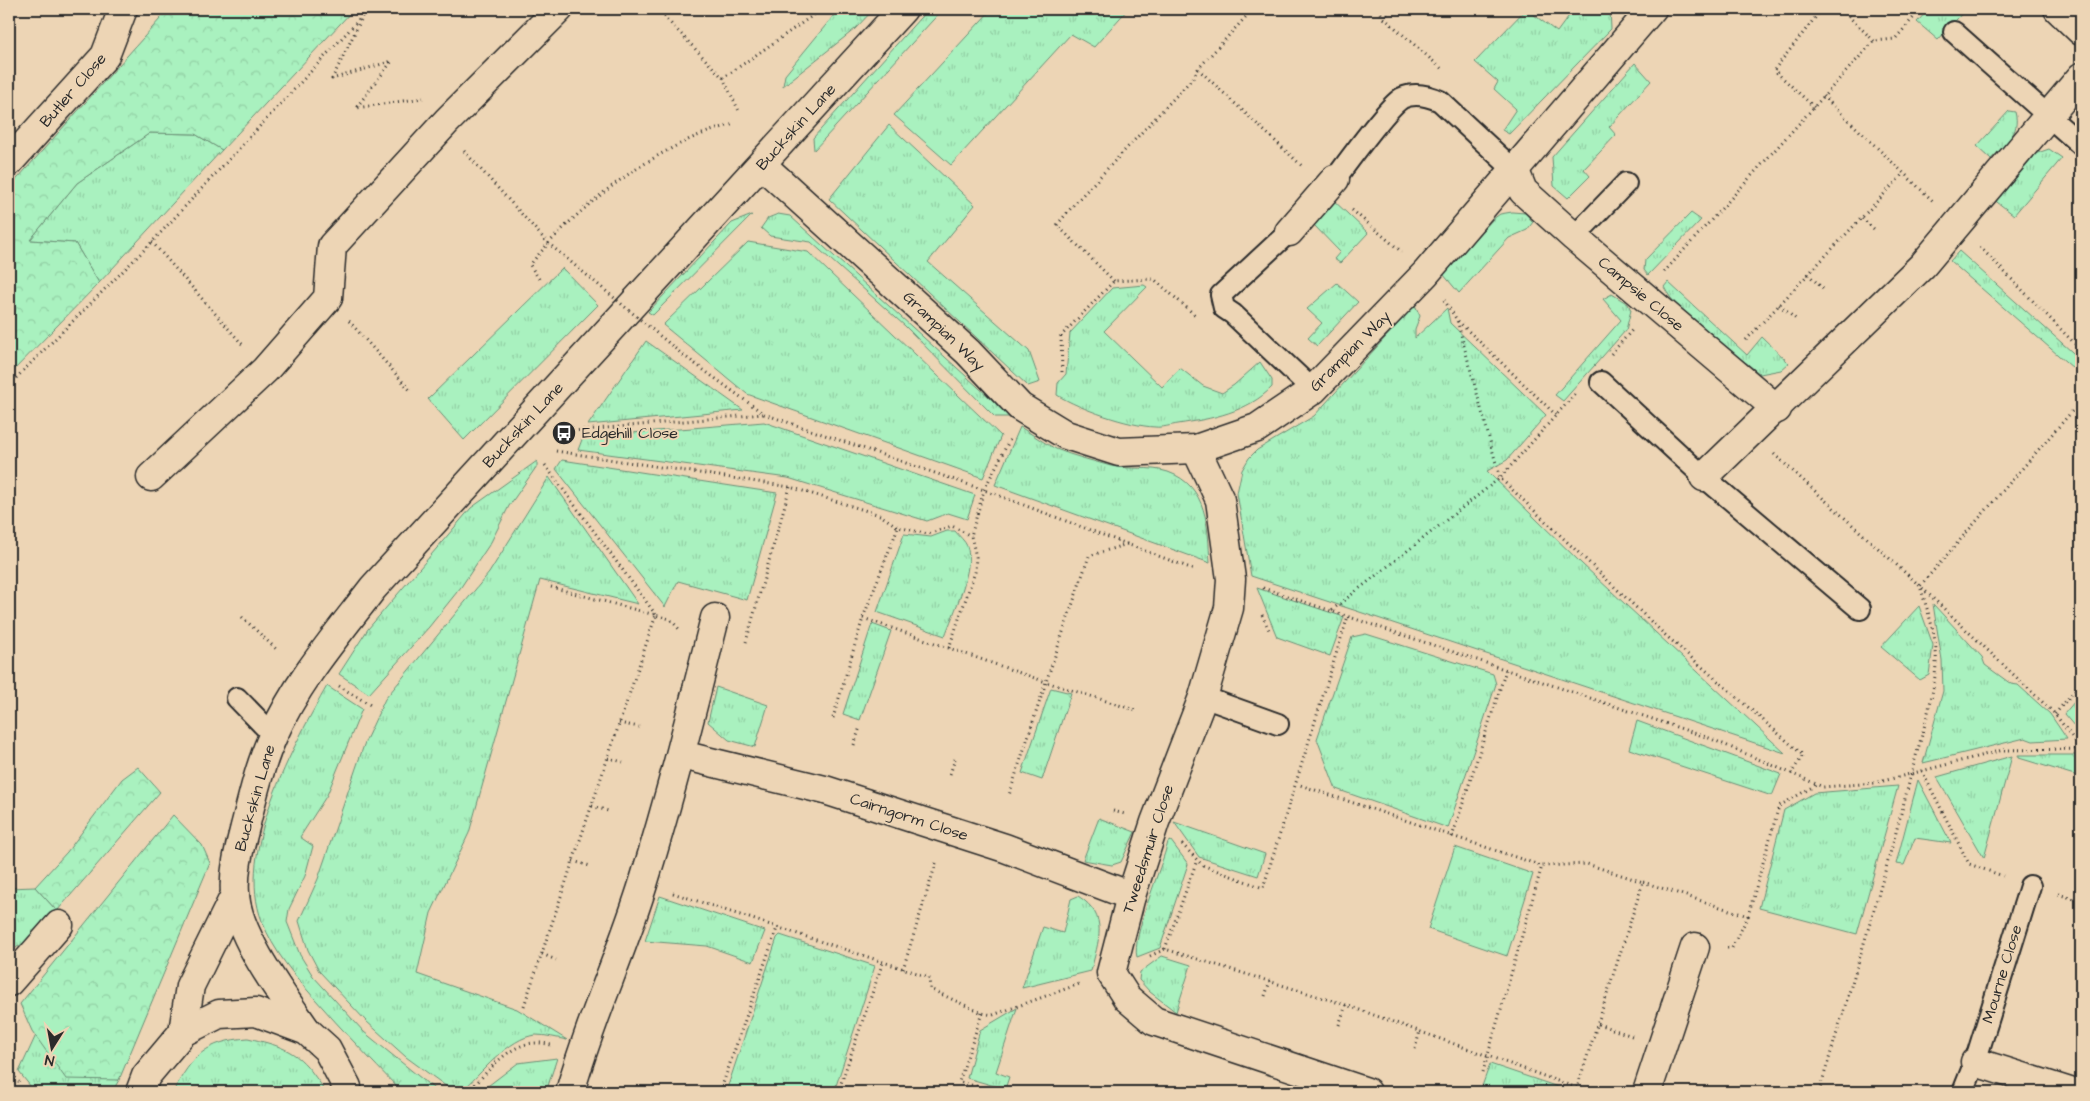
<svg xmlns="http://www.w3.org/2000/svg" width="2090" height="1101" font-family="'Architects Daughter',sans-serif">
  <defs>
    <pattern id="grass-tufts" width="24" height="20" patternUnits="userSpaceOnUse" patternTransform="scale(1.25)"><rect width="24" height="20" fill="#a9f1bf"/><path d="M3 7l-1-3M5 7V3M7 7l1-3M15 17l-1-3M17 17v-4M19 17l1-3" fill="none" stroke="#92cfa4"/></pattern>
    <pattern id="forest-crowns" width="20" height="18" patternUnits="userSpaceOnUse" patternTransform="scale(1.25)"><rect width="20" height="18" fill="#a9f1bf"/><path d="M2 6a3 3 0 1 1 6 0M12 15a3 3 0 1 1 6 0" fill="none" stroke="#92cfa4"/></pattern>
  </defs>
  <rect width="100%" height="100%" fill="#edd5b5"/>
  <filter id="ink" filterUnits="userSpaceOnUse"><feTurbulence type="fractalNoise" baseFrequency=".02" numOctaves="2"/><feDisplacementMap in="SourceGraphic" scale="10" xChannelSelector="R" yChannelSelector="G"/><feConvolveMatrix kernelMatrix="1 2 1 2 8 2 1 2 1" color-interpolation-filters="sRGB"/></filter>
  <g filter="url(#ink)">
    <g fill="url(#grass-tufts)" stroke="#6a8e75">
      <polygon points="839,9 874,9 855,29 783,86 785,75"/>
      <polygon points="928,9 943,9 814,150 813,138"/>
      <polygon points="992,9 1128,9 1094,47 1071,34 951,165 894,115"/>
      <polygon points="1526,9 1557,32 1574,9 1610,9 1611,29 1509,134 1502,130 1516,109 1494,89 1498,82 1475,62"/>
      <polygon points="1929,9 1966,9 1938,40 1917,22"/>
      <polygon points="1635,63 1651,81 1609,127 1616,135 1584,169 1590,176 1568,198 1554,186 1552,157"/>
      <path d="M 2009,111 L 2015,112 C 2021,134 2005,144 1991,159 L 1977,146 Z"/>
      <polygon points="889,125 975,205 928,262 1029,351 1040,382 1028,386 829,199"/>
      <polygon points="150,133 195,134 222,150 99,283 75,243 30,240 77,183"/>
      <polygon points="2049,149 2062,158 2014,215 1993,199 2029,156"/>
      <polygon points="1331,198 1368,233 1340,263 1334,259 1340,252 1311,222"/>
      <polygon points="1512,212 1525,213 1533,222 1527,230 1509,238 1459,293 1443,274 1493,219 1500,214"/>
      <polygon points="1691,213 1701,220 1648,275 1644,270 1645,260"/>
      <polygon points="778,214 790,216 1011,417 995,417 905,326 811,242 770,236 761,228 768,218"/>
      <polygon points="752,215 653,315 648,312 732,223"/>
      <polygon points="748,242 808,252 1001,436 983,478 747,394 663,325"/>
      <polygon points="1959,251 2081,360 2081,375 1950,261"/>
      <polygon points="562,268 598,305 464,440 428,399"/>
      <path d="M 1668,282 L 1747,355 L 1762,337 L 1789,363 L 1781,370 L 1760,374 C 1735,353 1677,315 1664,287 Z"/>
      <polygon points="1337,283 1358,302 1317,346 1308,338 1322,323 1307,309"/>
      <path d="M 1144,285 L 1147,287 L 1104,331 L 1162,387 L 1180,368 L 1203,386 L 1222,393 L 1234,385 L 1260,362 L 1272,380 L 1272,387 C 1248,412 1211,419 1178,424 C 1171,425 1162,428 1155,427 C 1128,426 1080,409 1057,395 L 1058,383 L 1066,374 L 1070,333 L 1112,288 Z"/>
      <polygon points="1612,294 1628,304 1631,310 1626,330 1563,401 1555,395 1621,320 1603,299"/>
      <polygon points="1415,305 1420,316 1415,329 1415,338 1447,308 1450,323 1546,415 1507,460 1487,471 1582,564 1785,753 1251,576 1237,493 1242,470 1249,458 1257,450 1314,416"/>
      <polygon points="646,341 743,410 588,425"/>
      <polygon points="764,422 975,495 967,519 948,513 927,521 788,478 578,450 583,437"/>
      <path d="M 1020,427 C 1032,434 1044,443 1056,449 C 1073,456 1093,461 1111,466 C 1129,470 1150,466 1168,472 C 1208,486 1208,528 1210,563 L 995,485 Z"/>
      <polygon points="562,460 777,493 747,600 678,581 665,607 556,469"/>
      <polygon points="537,461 537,466 509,506 491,542 461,587 429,627 369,694 339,674 368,629 471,508"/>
      <path d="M 549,477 L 638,604 L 540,580 L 469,833 L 431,913 L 417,974 L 517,1009 L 567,1040 C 557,1038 546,1035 536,1035 C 509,1037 480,1075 461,1092 L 454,1092 L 406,1057 L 366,1021 L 319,971 L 308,950 L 299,921 L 318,879 L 365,742 L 385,699 L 489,573 Z"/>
      <path d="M 947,531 L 955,531 C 959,536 965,541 967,546 C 975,568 953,614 945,636 L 877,612 L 904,534 L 931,537 Z"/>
      <polygon points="1257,588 1344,617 1330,656 1277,637"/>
      <polygon points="1933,604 1982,657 1985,665 2011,684 2018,685 2050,714 2067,739 2033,741 2025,738 1923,763 1943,691 1942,660"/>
      <polygon points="1919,606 1933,645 1929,675 1920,680 1881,647"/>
      <polygon points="872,624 891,631 860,720 843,714"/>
      <polygon points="1366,634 1493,674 1496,684 1448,828 1336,789 1317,739 1352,637"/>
      <path d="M 327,686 L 362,709 L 327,795 L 300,837 L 313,846 L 305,876 L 289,909 L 287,922 L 300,955 L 313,976 L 364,1032 L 438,1092 L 403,1092 L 399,1089 C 370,1059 342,1030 315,999 C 294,975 274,952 262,921 C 235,852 293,746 327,686 Z"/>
      <polygon points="716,687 768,705 755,747 729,740 708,722"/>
      <polygon points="1051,688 1071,693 1042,780 1022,773"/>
      <polygon points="2081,694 2081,734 2064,714"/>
      <polygon points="1637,721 1781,774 1772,796 1629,749"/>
      <polygon points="2018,755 2081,755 2081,777 2019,758"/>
      <polygon points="2012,756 1984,858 1937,777"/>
      <polygon points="1918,780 1951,843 1915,838 1904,865 1896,864"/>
      <polygon points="1898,786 1857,934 1759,908 1784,810 1814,793"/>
      <polygon points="1099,818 1135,832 1121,862 1112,865 1083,860"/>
      <polygon points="1174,822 1265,854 1258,876 1199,857"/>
      <path d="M 1171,841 L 1188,864 L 1160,948 L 1137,957 C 1131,938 1162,867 1168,842 Z"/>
      <polygon points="1455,847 1533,874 1507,956 1428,929"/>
      <polygon points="35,887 57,911 25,943 9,951 9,888"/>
      <polygon points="660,896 765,931 753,962 707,946 645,941"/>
      <path d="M 1078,896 C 1110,916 1098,941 1091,971 L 1022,988 L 1043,927 L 1063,933 L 1071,899 Z"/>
      <polygon points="780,935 875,966 834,1092 726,1092 777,938"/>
      <polygon points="1162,956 1191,965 1176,1012 1150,992 1139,980 1140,972"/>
      <polygon points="1017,1008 996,1072 1009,1077 1005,1089 967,1078 980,1030"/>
      <polygon points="36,1035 110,1079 119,1080 112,1092 35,1092 19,1072"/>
      <path d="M 248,1038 C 277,1045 296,1049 314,1075 C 318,1081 323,1085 323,1092 L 173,1092 C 192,1056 206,1041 248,1038 Z"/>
      <polygon points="557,1058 546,1092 480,1092 518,1063"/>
      <polygon points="1490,1064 1570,1091 1569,1092 1480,1092"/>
    </g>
    <g fill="url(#forest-crowns)" stroke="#6a8e75">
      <polygon points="169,9 354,9 222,150 195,134 150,133 77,183 30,240 75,243 99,283 9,375 9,188"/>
      <polygon points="138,767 160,792 57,911 35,887 67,852 122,779"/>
      <polygon points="173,815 202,845 210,863 119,1080 66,1079 32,1031 20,1004"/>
    </g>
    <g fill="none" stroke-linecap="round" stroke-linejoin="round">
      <g stroke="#2b2b2b" stroke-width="24">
        <g id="lane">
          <polyline points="1954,32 2081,145"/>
          <path d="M 1335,179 C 1347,163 1388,106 1402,98 C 1415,92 1429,96 1440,101 L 1515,171"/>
          <polyline points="1289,232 1221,295 1224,308 1233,314 1313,390"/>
          <polyline points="1574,237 1626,183"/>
          <polyline points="1601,382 1704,477 1860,609"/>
          <polyline points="1203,697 1278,724"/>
          <polyline points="237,698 273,735"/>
          <polyline points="1963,1092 1975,1062 2030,886"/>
        </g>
      </g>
      <g stroke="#2b2b2b" stroke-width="31">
        <g id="street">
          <polyline points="2058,9 2081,31"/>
          <polyline points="9,162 105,56 123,9"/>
          <polyline points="762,165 968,352 1020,407 1066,435 1119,452 1196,449 1257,428 1313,390 1426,273 1652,9"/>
          <polyline points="1515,171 1523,191 1574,237 1777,409"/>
          <polyline points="1289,232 1335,179"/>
          <polyline points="1196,449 1220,500 1231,579 1229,608 1203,697 1155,822 1131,896 1111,973 1127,998 1154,1021 1367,1092"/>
          <polyline points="151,477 265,370 328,298 332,246 447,121 559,9"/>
          <polyline points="1704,477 1923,265 2081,77"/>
          <polyline points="682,755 825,790 1005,848 1131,896"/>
          <polyline points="9,982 59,925"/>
          <polyline points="1975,1062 2070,1092"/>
          <path d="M 570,1092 C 590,1020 622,953 644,881 C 671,794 693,706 715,618"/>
          <polyline points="1647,1092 1695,947"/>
        </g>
      </g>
      <g stroke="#2b2b2b" stroke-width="31">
        <g id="secondary">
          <path d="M 307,1031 C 283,996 237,935 235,894 C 233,868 241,843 247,819 C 254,791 261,762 273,736 C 297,681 337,635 373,588 L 903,9"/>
          <polyline points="183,1032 190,986 235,895"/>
          <polyline points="140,1092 146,1076 183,1032 219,1014 256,1012 307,1031 327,1049 347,1087 347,1092"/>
        </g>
      </g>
      <g stroke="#2b2b2b" stroke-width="3" stroke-dasharray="1 4" stroke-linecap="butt">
        <polyline points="657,9 723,78 740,113"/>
        <polyline points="1378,9 1384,18 1392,9"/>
        <polyline points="1841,9 1874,41"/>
        <polyline points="1384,18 1442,69"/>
        <polyline points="361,20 332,79 392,61 356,108 423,98"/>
        <polyline points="1198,69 1302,166"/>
        <polyline points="723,78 822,9"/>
        <polyline points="1823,96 1934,202"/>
        <polyline points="1814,107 1774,70 1822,9"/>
        <polyline points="464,151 548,243"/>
        <polyline points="1352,210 1402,252"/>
        <polyline points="1862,218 1874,229"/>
        <polyline points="152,242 243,345"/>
        <polyline points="1980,247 2081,350"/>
        <polyline points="1664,272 1874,41 1895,39 1921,9"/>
        <polyline points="1808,274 1825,291"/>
        <path d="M 539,279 L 530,265 C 569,216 627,169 684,142 C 699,134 717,129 734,124"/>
        <polyline points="1114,281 1057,225 1076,202 1193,78 1198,69 1253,9"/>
        <polyline points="1444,300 1457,320 1500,478 1663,633 1803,755 1791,774"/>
        <polyline points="1779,305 1797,320"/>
        <polyline points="349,321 410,390"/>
        <polyline points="1458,321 1556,415"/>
        <polyline points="1746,340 1904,173"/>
        <polyline points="1611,354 1633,329"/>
        <polyline points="683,355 764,414 984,490 1193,569"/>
        <polyline points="1062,372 1061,336 1114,281 1154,279 1195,315"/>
        <polyline points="9,385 152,242 369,9"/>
        <polyline points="573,431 763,414"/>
        <polyline points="556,451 790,487 880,515 898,527 928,534 952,526 971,536"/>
        <polyline points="1774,454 1920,586 2055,714 2081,749"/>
        <polyline points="545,465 656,615"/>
        <polyline points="1127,544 1089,556 1046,682 1138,711"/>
        <polyline points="551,587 670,619 679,629"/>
        <polyline points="1263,588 1709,738 1823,787 1875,783 2003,750 2081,749"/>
        <polyline points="1332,610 1500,478 1575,394"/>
        <polyline points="1262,615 1270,632"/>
        <polyline points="242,617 276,649"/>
        <polyline points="863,618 1046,682 1009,795"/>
        <polyline points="746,642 790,487"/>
        <polyline points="949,648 975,572 976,557 971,536 984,490 1010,439"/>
        <polyline points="339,686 372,706"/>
        <polyline points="2055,714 2081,683"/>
        <polyline points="833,718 863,618 898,527"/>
        <polyline points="619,723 639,727"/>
        <polyline points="854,745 860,727"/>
        <polyline points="608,758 623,762"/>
        <polyline points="1922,771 1969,864 2003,876"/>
        <polyline points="950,774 955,759"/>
        <polyline points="592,806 608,811"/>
        <polyline points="1113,811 1125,814"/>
        <polyline points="1452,837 1506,670"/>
        <polyline points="1182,844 1202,865 1263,888 1348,616"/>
        <polyline points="573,861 590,866"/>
        <polyline points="1643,882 1748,916 1732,948 1727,948"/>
        <polyline points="673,893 929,977 930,989 982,1013 993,1015 1082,983"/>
        <polyline points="2058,894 2081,901"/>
        <polyline points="1748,916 1779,806 1816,785"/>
        <polyline points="1165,949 1197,860"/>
        <polyline points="542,954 556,960"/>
        <polyline points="1150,956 1165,949 1346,1005 1577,1088 1643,882 1587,864 1542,866 1297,784"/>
        <polyline points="903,969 937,860"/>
        <polyline points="1265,996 1270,981"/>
        <polyline points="524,1006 656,615"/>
        <polyline points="982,1013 959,1082 998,1092"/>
        <polyline points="1598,1024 1632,1036"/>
        <polyline points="1339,1025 1346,1005"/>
        <polyline points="1415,1049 1420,1031"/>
        <polyline points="9,1070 19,1082"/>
        <polyline points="1483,1072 1542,866"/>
        <path d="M 468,1092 C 492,1068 514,1034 551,1045"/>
        <polyline points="720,1092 777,928"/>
        <polyline points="838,1092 883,962"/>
        <path d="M 1819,1092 C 1851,985 1885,879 1912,771 C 1921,736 1934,700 1936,664 C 1938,637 1927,610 1920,586 L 2081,401"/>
      </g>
      <use href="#lane" stroke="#edd5b5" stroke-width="20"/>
      <use href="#street" stroke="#edd5b5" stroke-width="28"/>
      <use href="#secondary" stroke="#edd5b5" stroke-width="28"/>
      <polyline stroke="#2b2b2b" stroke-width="3" stroke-dasharray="1 4" stroke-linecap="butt" points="548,243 683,355"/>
    </g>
  </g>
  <defs>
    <g id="bus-disc" transform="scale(1.25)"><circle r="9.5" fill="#2b2b2b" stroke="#edd5b5"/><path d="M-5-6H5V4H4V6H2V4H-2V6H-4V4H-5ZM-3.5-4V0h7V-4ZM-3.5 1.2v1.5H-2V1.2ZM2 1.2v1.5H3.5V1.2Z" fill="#fff"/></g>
  </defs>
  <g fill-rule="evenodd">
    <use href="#bus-disc" x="564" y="433"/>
  </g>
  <g text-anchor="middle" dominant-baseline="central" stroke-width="4" stroke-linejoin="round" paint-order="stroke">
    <g font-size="16" fill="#2b2b2b" stroke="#edd5b5">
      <text transform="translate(73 90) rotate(-49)">Butler Close</text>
      <text transform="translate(796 127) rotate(-48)">Buckskin Lane</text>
      <text transform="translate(1641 294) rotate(40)">Campsie Close</text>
      <text transform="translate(944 331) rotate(44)">Grampian Way</text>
      <text transform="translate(1350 351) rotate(-45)">Grampian Way</text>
      <text transform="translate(523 425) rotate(-47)">Buckskin Lane</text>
      <text transform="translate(255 798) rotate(-74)">Buckskin Lane</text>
      <text transform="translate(909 817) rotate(18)">Cairngorm Close</text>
      <text transform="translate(1148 849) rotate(-72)">Tweedsmuir Close</text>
      <text transform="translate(2002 974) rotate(-73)">Mourne Close</text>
    </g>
    <g font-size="16" fill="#2b2b2b" stroke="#edd5b5" text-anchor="start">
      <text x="582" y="433">Edgehill Close</text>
    </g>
  </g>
  <rect width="2090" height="1101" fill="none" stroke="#edd5b5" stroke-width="30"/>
  <rect x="15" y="15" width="2060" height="1071" fill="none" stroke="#2b2b2b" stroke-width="2" filter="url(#ink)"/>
  <g transform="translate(52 1048) rotate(191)" stroke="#edd5b5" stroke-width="4" paint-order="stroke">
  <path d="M0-4L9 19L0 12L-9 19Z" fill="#2b2b2b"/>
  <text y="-8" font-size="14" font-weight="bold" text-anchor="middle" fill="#2b2b2b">N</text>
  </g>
</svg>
